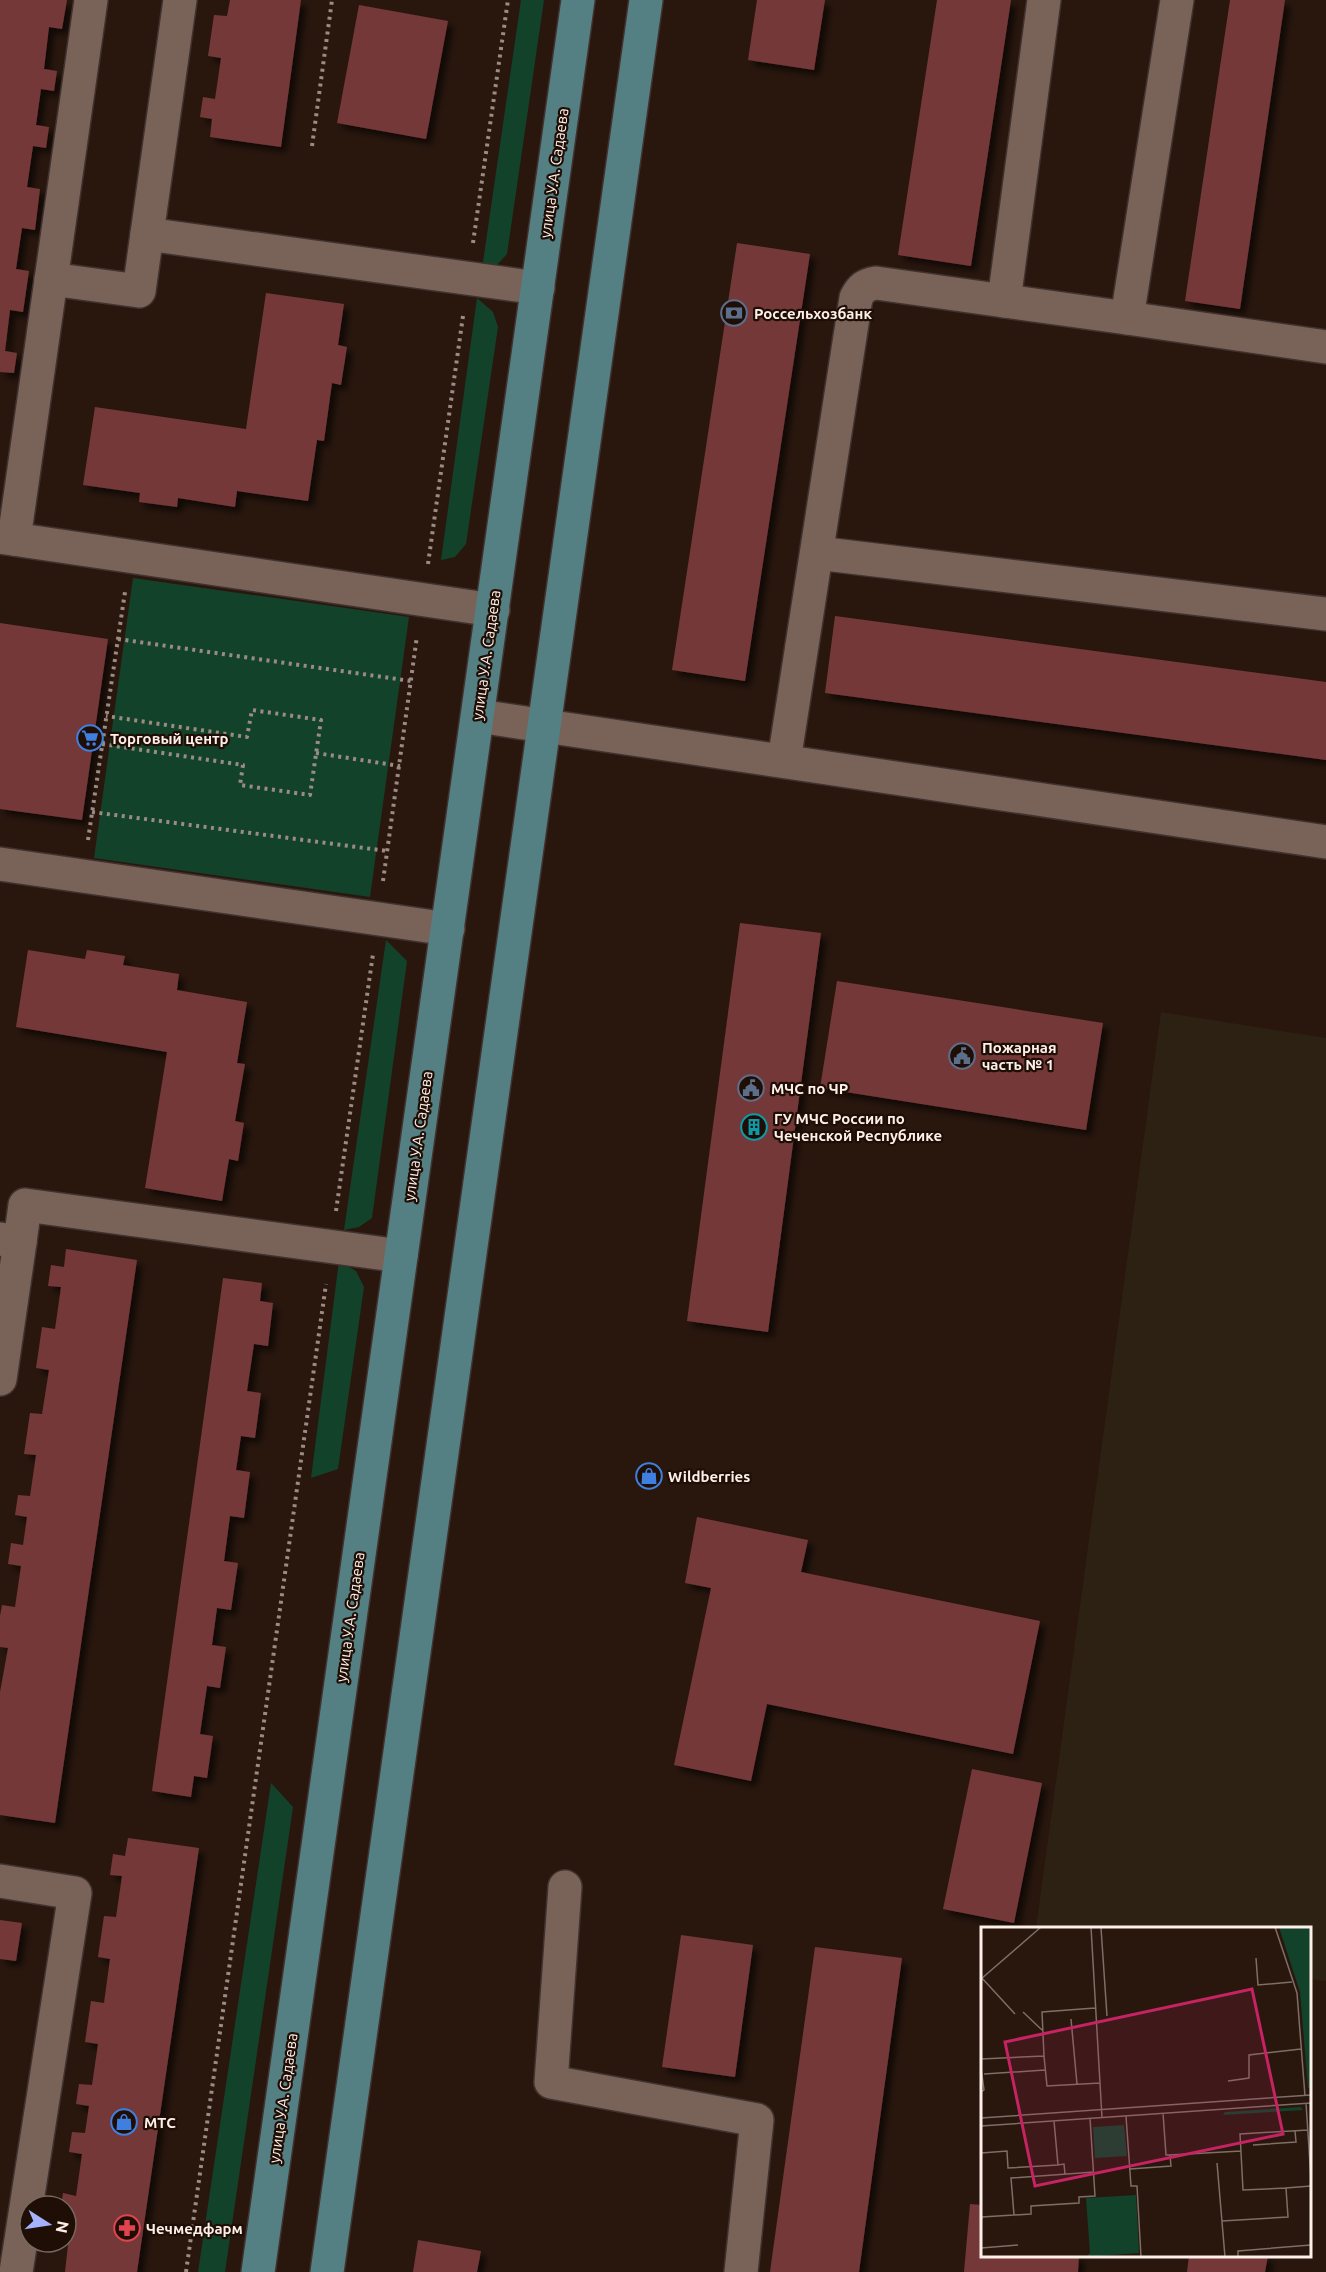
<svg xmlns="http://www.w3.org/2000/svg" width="1326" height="2272" font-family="Ubuntu,sans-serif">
  <defs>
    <filter id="shadow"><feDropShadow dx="5.5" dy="5.5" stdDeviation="3" flood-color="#0009"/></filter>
  </defs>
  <rect width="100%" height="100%" fill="#29170e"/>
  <polygon fill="#2c2113" points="1161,1012 1326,1038 1326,1981 1310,1979 1310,1928 1036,1928"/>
  <g fill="#13422b">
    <polygon points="521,0 544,0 507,254 496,266 482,269"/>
    <polygon points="477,298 493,312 498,327 466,544 455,557 441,560"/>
    <polygon points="133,578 409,617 370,897 94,858"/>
    <polygon points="386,940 407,961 372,1218 359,1227 344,1230"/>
    <polygon points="339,1261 356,1271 364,1287 338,1469 311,1478"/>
    <polygon points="271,1783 293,1807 225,2272 198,2272"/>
  </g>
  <g fill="#743839" filter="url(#shadow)">
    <polygon points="0,0 67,0 62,29 49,27 44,69 57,71 54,91 41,89 36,125 49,127 46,148 33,146 27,187 40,189 35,230 22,228 16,269 29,271 23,312 10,310 5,351 17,353 14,373 0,372"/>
    <polygon points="230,0 301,0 281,147 210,137 212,119 200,117 203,97 215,99 221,58 208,56 214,15 227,16"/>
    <polygon points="757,0 825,0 814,70 748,60"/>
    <polygon points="937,0 1011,0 971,266 898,255"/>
    <polygon points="1230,0 1285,0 1240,309 1185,301"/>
    <polygon points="359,5 448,21 426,139 337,123"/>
    <polygon points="737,243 810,254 745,681 672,670"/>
    <polygon points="266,293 344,304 338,345 347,347 341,385 332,383 324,441 317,440 308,501 237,491 235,507 178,498 177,507 139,502 140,493 83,485 95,407 246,429"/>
    <polygon points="835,616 1326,682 1326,760 825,693"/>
    <polygon points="0,623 108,639 82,820 0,809"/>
    <polygon points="740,923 821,933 768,1332 687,1321"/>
    <polygon points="28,950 85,959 87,950 125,956 123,965 179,974 177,990 247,1002 237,1063 245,1064 235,1121 244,1123 238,1161 229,1159 222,1201 145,1188 167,1052 16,1027"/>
    <polygon points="837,981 1103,1023 1086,1130 820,1088"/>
    <polygon points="66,1249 137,1260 55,1823 0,1815 0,1692 8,1648 0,1647 0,1616 2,1605 15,1607 21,1566 8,1564 11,1543 23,1545 27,1517 15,1515 18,1495 30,1496 36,1455 24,1454 30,1413 42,1414 49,1370 36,1368 42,1327 55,1329 61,1287 48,1286 51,1265 64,1267"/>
    <polygon points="223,1278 262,1283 260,1301 273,1303 268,1346 254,1344 247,1391 261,1393 255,1438 241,1436 236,1470 250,1472 244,1518 230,1516 224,1561 238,1563 231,1610 217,1608 212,1645 226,1647 220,1688 207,1686 200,1734 213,1736 207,1778 194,1776 191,1797 152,1791"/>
    <polygon points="697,1517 808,1540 801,1572 1040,1621 1013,1754 767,1704 751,1781 674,1765 711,1588 685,1583"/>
    <polygon points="972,1769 1042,1783 1014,1923 943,1909"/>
    <polygon points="128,1838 199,1848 137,2272 65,2272 69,2236 66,2236 66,2206 61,2206 63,2193 76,2196 82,2154 69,2152 72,2132 85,2133 89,2106 76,2104 79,2084 92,2085 98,2044 85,2042 91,2001 104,2003 110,1959 98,1957 104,1916 116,1917 122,1876 110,1875 113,1854 125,1856"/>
    <polygon points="0,1920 22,1923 16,1961 0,1959"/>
    <polygon points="681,1935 753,1945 735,2077 662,2067"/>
    <polygon points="815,1947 902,1958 859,2272 770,2272"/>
    <polygon points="970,2204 982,2205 982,2256 1079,2256 1078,2272 964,2272"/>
    <polygon points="418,2240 481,2251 477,2272 413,2272"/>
    <polygon points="1189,2256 1268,2256 1265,2272 1187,2272"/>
  </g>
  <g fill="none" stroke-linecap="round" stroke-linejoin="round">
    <g stroke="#40322f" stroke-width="36">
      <g id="minor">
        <polyline points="1177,0 1127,318 1326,347"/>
        <polyline points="147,234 180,0"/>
        <polyline points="51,279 139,291 147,234 538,288"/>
        <polyline points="1004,301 1044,0"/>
        <polyline points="0,537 493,610"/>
        <polyline points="14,539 91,0"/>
        <polyline points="817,553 1326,614"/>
        <polyline points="478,716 1326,842"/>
        <path d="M 784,761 L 856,298 C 861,288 865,285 876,283 L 1127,318"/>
        <polyline points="0,864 448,929"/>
        <polyline points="0,1239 20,1242 0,1379"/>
        <polyline points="20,1242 25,1205 401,1256"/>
        <polyline points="0,1881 75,1893 16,2272"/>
        <polyline points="565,1887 551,2082 757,2120 741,2272"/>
      </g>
    </g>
    <g stroke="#40322f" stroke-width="36">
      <g id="major">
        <polyline points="258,2272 578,0"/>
        <polyline points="327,2272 646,0"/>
      </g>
    </g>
    <g stroke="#9b8b83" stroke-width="4" stroke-dasharray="3 4.5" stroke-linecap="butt">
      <polyline points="312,146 332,0"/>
      <polyline points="473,243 508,0"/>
      <polyline points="428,564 463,316"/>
      <polyline points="118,639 411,681"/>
      <polyline points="102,744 243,765 240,785 310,795 321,720 252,710 247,737 106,716"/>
      <polyline points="316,753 400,766"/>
      <polyline points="92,812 387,851"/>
      <polyline points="88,840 125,592"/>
      <polyline points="383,881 417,636"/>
      <polyline points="336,1211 373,954"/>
      <polyline points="186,2272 326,1284"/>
    </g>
    <use href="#minor" stroke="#796257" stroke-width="33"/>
    <use href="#major" stroke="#548083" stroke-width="33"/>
  </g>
  <defs>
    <g id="bank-ring" transform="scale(1.35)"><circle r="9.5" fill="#1f0e05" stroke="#5c6f8a" stroke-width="1.5"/><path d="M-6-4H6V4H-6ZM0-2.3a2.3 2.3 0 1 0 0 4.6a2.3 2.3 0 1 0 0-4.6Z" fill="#5c6f8a"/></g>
    <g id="supermarket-ring" transform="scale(1.35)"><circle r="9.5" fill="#1f0e05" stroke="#3f7fe0" stroke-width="1.5"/><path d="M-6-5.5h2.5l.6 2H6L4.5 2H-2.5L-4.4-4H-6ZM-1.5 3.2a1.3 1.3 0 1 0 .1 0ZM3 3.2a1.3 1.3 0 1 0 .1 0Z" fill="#3f7fe0"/></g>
    <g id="civic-ring" transform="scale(1.35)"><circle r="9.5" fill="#1f0e05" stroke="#5c6f8a" stroke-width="1.5"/><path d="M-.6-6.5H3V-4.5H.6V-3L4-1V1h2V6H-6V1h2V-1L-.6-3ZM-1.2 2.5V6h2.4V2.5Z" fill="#5c6f8a"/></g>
    <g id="building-ring" transform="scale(1.35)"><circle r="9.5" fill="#1f0e05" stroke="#0f9aa8" stroke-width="1.5"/><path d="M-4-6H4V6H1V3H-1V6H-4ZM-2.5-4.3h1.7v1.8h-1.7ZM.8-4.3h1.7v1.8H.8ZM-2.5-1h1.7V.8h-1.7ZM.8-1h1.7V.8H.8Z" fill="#0f9aa8"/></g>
    <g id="shop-ring" transform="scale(1.35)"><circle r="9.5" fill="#1f0e05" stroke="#3f7fe0" stroke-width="1.5"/><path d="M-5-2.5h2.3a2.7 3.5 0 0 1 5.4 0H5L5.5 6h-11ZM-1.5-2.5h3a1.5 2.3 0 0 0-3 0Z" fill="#3f7fe0"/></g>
    <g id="pharmacy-ring" transform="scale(1.35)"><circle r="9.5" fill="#1f0e05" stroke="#e0444e" stroke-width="1.5"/><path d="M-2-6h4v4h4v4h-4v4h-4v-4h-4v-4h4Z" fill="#e0444e"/></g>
  </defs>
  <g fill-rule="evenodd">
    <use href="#bank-ring" x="734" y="313"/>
    <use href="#supermarket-ring" x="90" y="738"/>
    <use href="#civic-ring" x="962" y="1056"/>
    <use href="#civic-ring" x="751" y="1088"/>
    <use href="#building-ring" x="754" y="1127"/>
    <use href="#shop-ring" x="649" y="1476"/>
    <use href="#shop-ring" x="124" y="2122"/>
    <use href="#pharmacy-ring" x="127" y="2228"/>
  </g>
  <g text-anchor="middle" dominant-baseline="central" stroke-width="4.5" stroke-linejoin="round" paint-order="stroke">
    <g font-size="15" fill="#fef0e9" stroke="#1f0e05">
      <text transform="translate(554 173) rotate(-82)">улица У.А. Садаева</text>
      <text transform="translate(486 655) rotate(-82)">улица У.А. Садаева</text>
      <text transform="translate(418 1136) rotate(-82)">улица У.А. Садаева</text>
      <text transform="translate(350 1617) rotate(-82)">улица У.А. Садаева</text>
      <text transform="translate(283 2098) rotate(-82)">улица У.А. Садаева</text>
    </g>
    <g font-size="15" font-weight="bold" fill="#fef0e9" stroke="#1f0e05" text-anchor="start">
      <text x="754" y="313">Россельхозбанк</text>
      <text x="110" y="738">Торговый центр</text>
      <text x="982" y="1047">Пожарная<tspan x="982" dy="17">часть № 1</tspan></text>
      <text x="771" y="1088">МЧС по ЧР</text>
      <text x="774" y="1118">ГУ МЧС России по<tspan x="774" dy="17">Чеченской Республике</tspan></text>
      <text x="668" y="1476">Wildberries</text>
      <text x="144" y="2122">МТС</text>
      <text x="146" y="2228">Чечмедфарм</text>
    </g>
  </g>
  <g transform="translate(981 1927)">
    <rect width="330" height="330" fill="#29170e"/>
    <path d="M 298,0 L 330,0 L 330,161 L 327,161 L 319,65 ZM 320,180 L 322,183 L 242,188 L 244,185 ZM 143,198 L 146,229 L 114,231 L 112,200 ZM 155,268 L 158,326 L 105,330 L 109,326 L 105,271 Z" fill="#13422b"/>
    <path fill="none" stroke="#7e6e66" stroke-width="1.5" d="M 110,0 L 121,191M 294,0 L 316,66 L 324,169M 120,1 L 126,89M 275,31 L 277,58 L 311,55M 0,50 L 34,87M 0,52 L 60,0M 42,85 L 61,103M 90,92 L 96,157M 63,129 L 66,159 L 119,156M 0,132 L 63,129 L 61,85 L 114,81M 0,141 L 3,163 L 0,165M 3,147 L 64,143M 247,154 L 268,151 L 268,128 L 320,122M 325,176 L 330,252M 182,186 L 185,228 L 189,228M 145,189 L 150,259 L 156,259 L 160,330M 0,191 L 330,168M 73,194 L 77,238 L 83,237 L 84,247M 0,199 L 330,176M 272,218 L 315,215 L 314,204M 0,226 L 26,224 L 27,241 L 77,238M 236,236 L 244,330M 149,242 L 190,239 L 189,228 L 260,224M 305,261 L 262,263 L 259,207 L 327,203M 33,288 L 30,251 L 113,245M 241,294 L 307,290 L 305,261 L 330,259M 0,296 L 1,290 L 50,287 L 50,279 L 98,276 L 98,270 L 114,269 L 109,191M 0,321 L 37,318M 257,330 L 257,324 L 330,318"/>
    <path fill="#c52362" fill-opacity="0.15" stroke="#c52362" stroke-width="3" d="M 271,62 L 302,207 L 54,259 L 24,115 Z"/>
    <rect width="330" height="330" fill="none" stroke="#fef0e9" stroke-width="3"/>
  </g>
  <g transform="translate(48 2224) rotate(102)"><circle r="28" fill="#1f0e05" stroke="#786860" stroke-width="1.5"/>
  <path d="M0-4.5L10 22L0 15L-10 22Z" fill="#a4b1fc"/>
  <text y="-9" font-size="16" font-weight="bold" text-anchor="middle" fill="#fef0e9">N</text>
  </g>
</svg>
